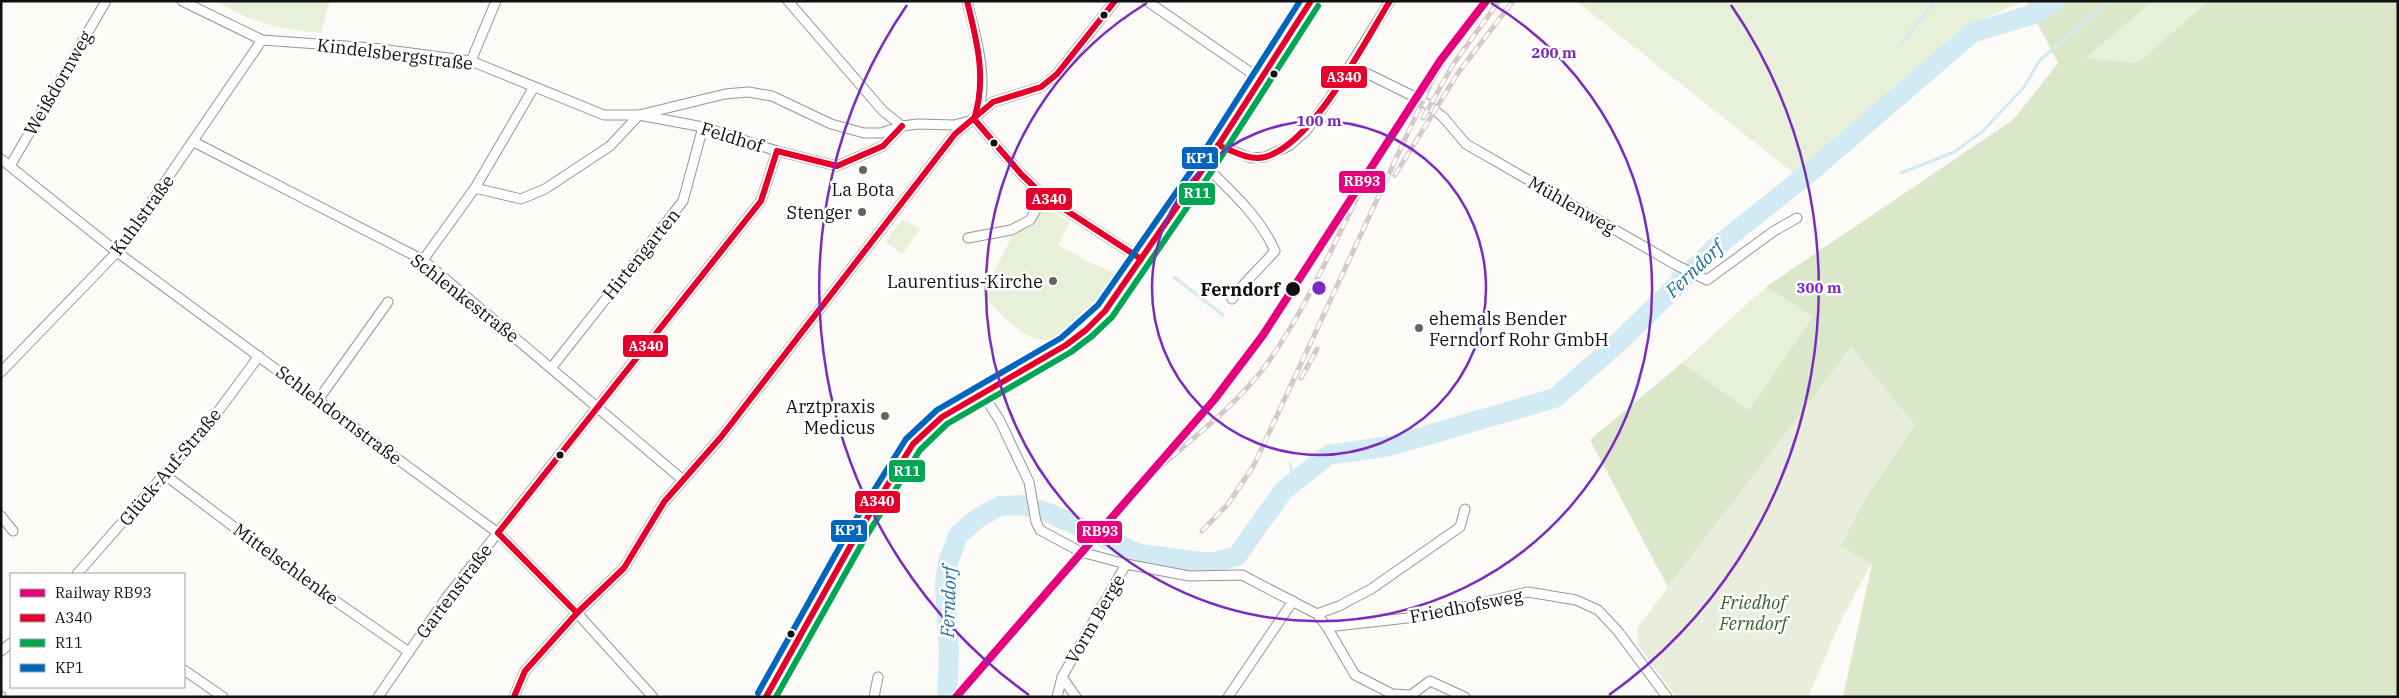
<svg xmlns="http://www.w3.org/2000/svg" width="2399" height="698" font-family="'IBM Plex Serif',serif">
  <rect width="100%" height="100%" fill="#fcfbf8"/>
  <g fill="#e8f0d9">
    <path d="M 216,1 L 330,1 L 321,33 C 275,28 256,24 216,1 Z"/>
    <polygon points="1576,1 2025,1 1964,27 1796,175"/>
    <polygon points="2153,1 2208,1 2138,63 2086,58"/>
    <path d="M 1043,207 L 1070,222 L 1058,245 L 1087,261 L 1117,274 C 1100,298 1068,353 1031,337 C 1012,328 996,309 982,294 L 1014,233 L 1032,226 Z"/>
    <polygon points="902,220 921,228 902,254 885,242"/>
    <polygon points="1766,287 1813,315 1749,410 1682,363"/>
  </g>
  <polygon fill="#dae7c8" points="2026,1 2153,1 2086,58 2138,63 2208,1 2398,1 2398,691 2395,697 1843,697 1872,564 1840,547 1862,504 1852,347 1668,587 1590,440 1682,363 1749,410 1813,316 1766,287 2014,119 2058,63"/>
  <polygon fill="#e9eddc" points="1851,347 1915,425 1862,504 1840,547 1872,563 1842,618 1808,697 1676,697 1638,645 1637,628"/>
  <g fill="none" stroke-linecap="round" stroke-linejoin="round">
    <g stroke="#d1eaf4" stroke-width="3">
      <polyline points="1901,44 1935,1"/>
      <polyline points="1901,173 1954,152 1983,131 2024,87 2039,61 2110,1"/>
      <polyline points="1673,273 1675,287"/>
      <polyline points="1174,277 1223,315"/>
      <polyline points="1290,464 1294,482"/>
    </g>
    <polyline stroke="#d1eaf4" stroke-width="20" points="947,697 949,653 945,583 948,562 959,534 978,518 1000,506 1022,505 1049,513 1140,554 1210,563 1237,556 1283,491 1328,455 1390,446 1555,398 1620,341 1717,246 1809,173 1972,33 2037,13 2056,1"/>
    <g stroke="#979695" stroke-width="11">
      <g id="street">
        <polyline points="182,1 262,40 373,48 471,61 604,115 639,115 725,94 748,92 772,96 831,124 864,133 881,133 902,126 918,124 954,125 969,121"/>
        <polyline points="788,1 883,111 902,126"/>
        <path d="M 967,1 C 975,33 990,83 977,114"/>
        <polyline points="1147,1 1260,79"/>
        <polyline points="471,61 496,1"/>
        <polyline points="1350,65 1423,101 1443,117 1466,144 1676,265 1707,280 1774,231 1797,218"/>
        <polyline points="974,119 1021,174 1044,196 1141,259"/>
        <polyline points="194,142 423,260 683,480"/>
        <polyline points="1218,145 1251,158 1265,157 1289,146 1306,131 1330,98 1390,1"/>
        <polyline points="1,159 117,252 498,533 577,613 653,697"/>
        <polyline points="10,166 106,1"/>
        <path d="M 1205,166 C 1231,191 1260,217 1275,251 C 1260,268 1245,281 1232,299"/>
        <polyline points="475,188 521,199 545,189 610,146 639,115 703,127 777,151 837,166 883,146 902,126"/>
        <polyline points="968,238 1011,230 1030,220 1044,196"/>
        <polyline points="423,260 475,188 534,87"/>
        <polyline points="552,367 683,201 703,127"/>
        <polyline points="1,372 117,252 262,40"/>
        <polyline points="983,394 1000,421 1029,482 1036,522 1040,530 1081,552 1126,564 1189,576 1242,575 1317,614 1327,627 1425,616 1528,592 1576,600 1598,610 1617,630 1667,697"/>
        <polyline points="318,400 388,302"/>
        <polyline points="165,475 295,573 409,652"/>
        <polyline points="1,516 13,531"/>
        <polyline points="77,574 211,421 259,356"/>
        <polyline points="1317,614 1339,606 1371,589 1460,527 1465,509"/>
        <polyline points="1327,627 1355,675 1392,694 1411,695 1430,681 1465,697"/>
        <polyline points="1,651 11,643"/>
        <polyline points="184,670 223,697"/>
        <polyline points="1062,677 1076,697"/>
        <polyline points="1,696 1,697"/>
        <polyline points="378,697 446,598 761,201 777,151"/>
        <polyline points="514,697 525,671 577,613 624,568 664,502 721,437 955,134 993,102 1041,87 1057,74 1115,1"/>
        <polyline points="874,697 878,677"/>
        <polyline points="1057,697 1062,677 1126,564"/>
        <polyline points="1228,697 1293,601"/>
      </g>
    </g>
    <g stroke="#848482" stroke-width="16">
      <polyline id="primary" points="766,697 856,536 913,444 942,417 1066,345 1086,330 1105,311 1205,166 1311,1"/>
    </g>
    <use href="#street" stroke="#fffefe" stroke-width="9"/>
    <use href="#primary" stroke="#ebe7dd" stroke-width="14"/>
    <g stroke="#d7c8c9" stroke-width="5">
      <g id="rail">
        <polyline points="1423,118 1454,63 1499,1"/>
        <polyline points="1395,175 1458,73 1513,1"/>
        <polyline points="1301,378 1317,349"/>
        <path d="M 1132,493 C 1176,449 1229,415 1266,365 C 1314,299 1342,220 1383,149"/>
        <polyline points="1202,531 1228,504 1254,465 1431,83 1442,63 1476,13"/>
      </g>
    </g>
    <use href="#rail" stroke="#fff" stroke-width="3" stroke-dasharray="9" stroke-linecap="butt"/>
    <g stroke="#fff" stroke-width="10">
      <g id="bus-1">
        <path d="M 967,1 C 977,41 987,79 974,119"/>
        <polyline points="974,119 1021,174 1044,196 1141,259"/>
        <path d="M 1218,145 C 1233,151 1249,161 1265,157 C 1314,143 1363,44 1390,1"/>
        <polyline points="777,151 837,166 883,146 902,126"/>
        <polyline points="498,533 761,201 777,151"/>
        <polyline points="498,533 577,613"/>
        <polyline points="514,697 525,671 577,613 624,568 664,502 721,437 955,134 993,102 1041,87 1057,74 1115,1"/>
        <polyline points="766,697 856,536 913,444 942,417 1066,345 1086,330 1105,311 1205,166 1311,1"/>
      </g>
    </g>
    <g stroke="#fff" stroke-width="10">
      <polyline id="bus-2" points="776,697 864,540 920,450 947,424 1071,352 1092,336 1112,317 1212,171 1318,6"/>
    </g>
    <g stroke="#fff" stroke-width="10">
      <polyline id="bus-3" points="758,693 848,532 906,439 937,410 1061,338 1098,305 1198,161 1300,1"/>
    </g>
    <use href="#bus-1" stroke="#e4002b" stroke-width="6"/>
    <use href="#bus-2" stroke="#00a651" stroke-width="6"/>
    <use href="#bus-3" stroke="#0065bd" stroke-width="6"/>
    <g stroke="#fff" stroke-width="11">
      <polyline id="rail-1" points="956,697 1214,400 1263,335 1440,61 1486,1"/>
    </g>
    <use href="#rail-1" stroke="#e5007d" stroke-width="8"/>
  </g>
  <g fill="none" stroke="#7b2cbf" stroke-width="2.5">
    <circle cx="1319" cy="288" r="167"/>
    <path d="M1491 3A333 333 0 1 1 1147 3"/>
    <path d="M1029 695A500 500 0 0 1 907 5M1731 5A500 500 0 0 1 1609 695"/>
  </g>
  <g fill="#111" stroke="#fff" stroke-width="2">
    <circle cx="1104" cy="15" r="4.5"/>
    <circle cx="1274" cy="74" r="4.5"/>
    <circle cx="994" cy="143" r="4.5"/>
    <circle cx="1293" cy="289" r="8"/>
    <circle cx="560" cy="455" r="4.5"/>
    <circle cx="791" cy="634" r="4.5"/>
  </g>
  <g fill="#636362" stroke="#fff" stroke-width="2">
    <circle cx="863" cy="170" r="5"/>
    <circle cx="862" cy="212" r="5"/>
    <circle cx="1053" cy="281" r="5"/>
    <circle cx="1419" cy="328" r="5"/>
    <circle cx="885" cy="416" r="5"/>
  </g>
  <g text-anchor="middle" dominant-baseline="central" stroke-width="5" stroke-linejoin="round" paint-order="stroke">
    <g font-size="18" fill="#111" stroke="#fff">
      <text transform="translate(395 54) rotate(7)">Kindelsbergstraße</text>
      <text transform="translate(58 83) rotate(-60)">Weißdornweg</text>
      <text transform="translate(732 137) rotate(17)">Feldhof</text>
      <text transform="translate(1572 205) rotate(30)">Mühlenweg</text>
      <text transform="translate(142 215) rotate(-54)">Kuhlstraße</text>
      <text transform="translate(641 254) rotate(-51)">Hirtengarten</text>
      <text transform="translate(465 298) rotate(38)">Schlenkestraße</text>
      <text transform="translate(339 415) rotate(37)">Schlehdornstraße</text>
      <text transform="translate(170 467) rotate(-50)">Glück-Auf-Straße</text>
      <text transform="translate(286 564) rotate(36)">Mittelschlenke</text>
      <text transform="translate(454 591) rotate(-53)">Gartenstraße</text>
      <text transform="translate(1466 606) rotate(-11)">Friedhofsweg</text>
      <text transform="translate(1095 619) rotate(-60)">Vorm Berge</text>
    </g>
    <g font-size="18" fill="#111" stroke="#fff" text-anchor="end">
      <text x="863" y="189" text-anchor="middle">La Bota</text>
      <text x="852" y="212">Stenger</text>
      <text x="1043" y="281">Laurentius-Kirche</text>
      <text x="1429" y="318" text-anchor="start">ehemals Bender<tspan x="1429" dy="21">Ferndorf Rohr GmbH</tspan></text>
      <text x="875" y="406">Arztpraxis<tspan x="875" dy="21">Medicus</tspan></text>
    </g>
    <g font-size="18" font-weight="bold" fill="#111" stroke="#fff" text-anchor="end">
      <text x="1280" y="289">Ferndorf</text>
    </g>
    <g font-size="18" font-style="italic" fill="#386525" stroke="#fff">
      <text x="1753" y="602">Friedhof<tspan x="1753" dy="21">Ferndorf</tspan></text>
    </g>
    <g font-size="19" font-style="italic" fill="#22719b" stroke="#fff">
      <text transform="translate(1694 269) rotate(-44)">Ferndorf</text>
      <text transform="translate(948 602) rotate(-88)">Ferndorf</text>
    </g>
  </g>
  <circle cx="1319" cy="288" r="8" fill="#7b2cbf" stroke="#fff" stroke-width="2.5"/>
  <g font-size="15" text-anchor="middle" font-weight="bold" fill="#7b2cbf" stroke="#fff" stroke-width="5" stroke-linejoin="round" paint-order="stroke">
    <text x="1554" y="58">200 m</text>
    <text x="1319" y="126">100 m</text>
    <text x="1819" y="293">300 m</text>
  </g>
  <g stroke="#fff" stroke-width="2">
    <rect x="1320" y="65" width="48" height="24" rx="5" fill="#e4002b"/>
    <rect x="1181" y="146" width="38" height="24" rx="5" fill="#0065bd"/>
    <rect x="1338" y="170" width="48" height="24" rx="5" fill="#e5007d"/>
    <rect x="1178" y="182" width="38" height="24" rx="5" fill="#00a651"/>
    <rect x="1025" y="187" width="48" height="24" rx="5" fill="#e4002b"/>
    <rect x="622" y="334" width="47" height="24" rx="5" fill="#e4002b"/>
    <rect x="888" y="459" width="38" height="24" rx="5" fill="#00a651"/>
    <rect x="854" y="490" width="47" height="24" rx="5" fill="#e4002b"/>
    <rect x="830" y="519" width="38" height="24" rx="5" fill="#0065bd"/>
    <rect x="1076" y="520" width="47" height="24" rx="5" fill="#e5007d"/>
  </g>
  <g font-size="14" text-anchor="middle" font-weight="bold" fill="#fff">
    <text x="1344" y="82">A340</text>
    <text x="1200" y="163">KP1</text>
    <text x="1362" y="186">RB93</text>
    <text x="1197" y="198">R11</text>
    <text x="1049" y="204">A340</text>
    <text x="646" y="351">A340</text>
    <text x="907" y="476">R11</text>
    <text x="877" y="506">A340</text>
    <text x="849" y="535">KP1</text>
    <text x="1100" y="536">RB93</text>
  </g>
  <rect width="2399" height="698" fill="none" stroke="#111111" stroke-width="5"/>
  <rect x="10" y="573" width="175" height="115" fill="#ffffff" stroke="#a0a0a0"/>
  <rect x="20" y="589" width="25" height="8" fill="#e5007d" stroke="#a0a0a0"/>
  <text x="55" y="598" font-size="15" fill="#111111">Railway RB93</text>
  <rect x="20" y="614" width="25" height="8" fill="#e4002b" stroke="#a0a0a0"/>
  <text x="55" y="623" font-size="15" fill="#111111">A340</text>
  <rect x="20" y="639" width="25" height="8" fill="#00a651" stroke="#a0a0a0"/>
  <text x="55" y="648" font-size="15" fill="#111111">R11</text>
  <rect x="20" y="664" width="25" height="8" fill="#0065bd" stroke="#a0a0a0"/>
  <text x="55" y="673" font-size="15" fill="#111111">KP1</text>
</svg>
